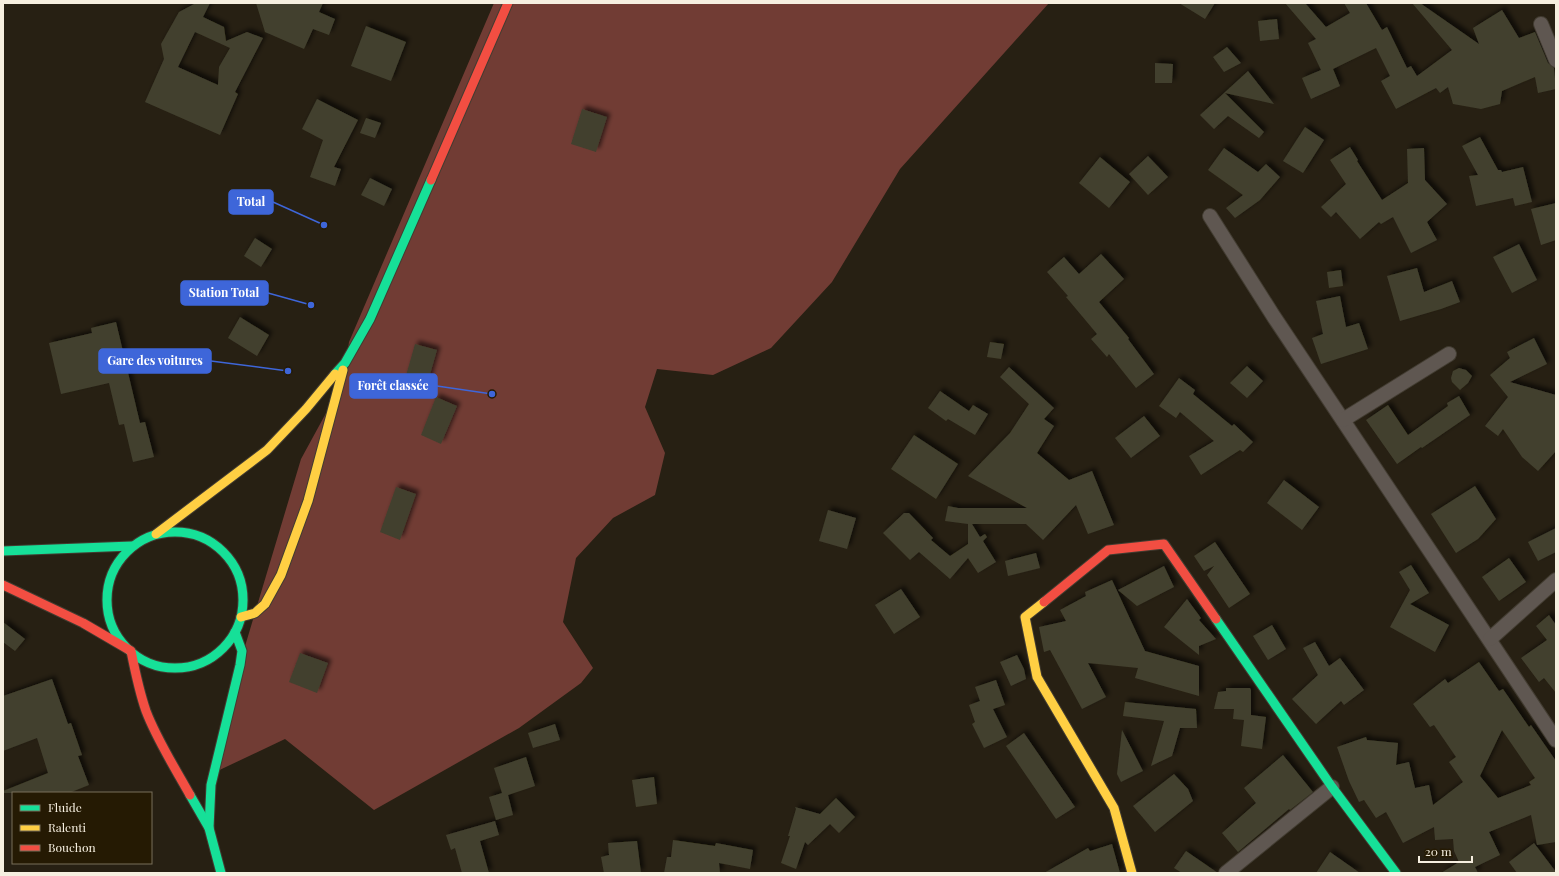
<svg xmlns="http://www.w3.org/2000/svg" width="1559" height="876" font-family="'Playfair Display',serif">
  <defs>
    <filter id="shadow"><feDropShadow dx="3.5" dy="-3.5" stdDeviation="2" flood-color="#0009"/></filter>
  </defs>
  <rect width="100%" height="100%" fill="#272013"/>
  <polygon fill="#713c34" points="494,3 1049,3 900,169 832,282 771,348 713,375 657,369 645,407 665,453 655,495 613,518 576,558 563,622 593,668 581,683 519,728 374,810 285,739 209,775 222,723 301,459 343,382 349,342"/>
  <g fill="#42402e" fill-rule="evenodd" filter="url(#shadow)">
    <path d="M 196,3 L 210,3 L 203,17 L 224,27 L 226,41 L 247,32 L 263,38 L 235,92 L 238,94 L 220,135 L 145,102 L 164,59 L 161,44 L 179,12 ZM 195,32 L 230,48 L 219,67 L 218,85 L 178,67 Z"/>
    <polygon points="256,3 323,3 319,12 335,19 329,35 313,29 304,49 265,32"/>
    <polygon points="1179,3 1215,3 1205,19"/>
    <polygon points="1285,3 1305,3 1326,27 1350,13 1344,3 1366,3 1382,30 1387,27 1407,68 1411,66 1417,76 1452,50 1412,3 1420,3 1479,44 1473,28 1502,10 1519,38 1535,32 1548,63 1554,68 1556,89 1538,93 1535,77 1502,91 1500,104 1481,109 1453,104 1448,87 1440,93 1436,88 1396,109 1381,81 1390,76 1376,48 1333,69 1340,86 1311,99 1302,78 1321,70 1308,43 1316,39"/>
    <polygon points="1277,19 1279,39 1260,41 1258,21"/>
    <polygon points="366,26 406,42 391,81 351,66"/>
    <polygon points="1227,47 1241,63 1224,72 1213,57"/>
    <polygon points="1155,63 1173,64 1172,83 1155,83"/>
    <polygon points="1248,71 1274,104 1225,93 1264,132 1259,138 1228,116 1214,129 1200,115"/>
    <polygon points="317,99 358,120 334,167 341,169 335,186 310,177 323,140 302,129"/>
    <polygon points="582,109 607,117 596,152 571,144"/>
    <polygon points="366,118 381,123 375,138 360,133"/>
    <polygon points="1305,127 1324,140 1303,173 1283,161"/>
    <polygon points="1480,137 1498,170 1501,170 1502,172 1523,167 1532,202 1515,206 1513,198 1476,206 1469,176 1478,175 1462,146"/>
    <polygon points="1350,147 1358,160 1357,161 1382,200 1408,183 1407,149 1424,148 1425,180 1447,204 1427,222 1437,240 1411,253 1393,217 1381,224 1379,222 1360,239 1336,212 1331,217 1321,207 1346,184 1330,160"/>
    <polygon points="1224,148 1258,172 1266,164 1280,177 1260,200 1235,218 1226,208 1243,195 1208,170"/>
    <polygon points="1148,156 1168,177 1148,195 1129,174"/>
    <polygon points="1100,157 1130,182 1109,208 1079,183"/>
    <polygon points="370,178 392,189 384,206 361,195"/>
    <polygon points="1556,203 1556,240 1541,245 1531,209"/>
    <polygon points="255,238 272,249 261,267 244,256"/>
    <polygon points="1519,244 1537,280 1512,293 1493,257"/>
    <polygon points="1101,254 1124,279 1099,302 1129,338 1128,339 1154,374 1136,388 1109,354 1107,357 1091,339 1097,334 1066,297 1068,296 1047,272 1064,257 1079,274"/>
    <polygon points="1417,268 1424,292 1452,281 1460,302 1441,309 1400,321 1387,276"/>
    <polygon points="1341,270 1343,286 1329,288 1327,272"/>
    <polygon points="1340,296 1346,327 1359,323 1368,349 1321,364 1312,338 1323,334 1316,301"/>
    <polygon points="240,317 269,335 257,356 228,338"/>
    <polygon points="116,322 140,423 145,422 154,457 133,462 124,424 119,425 109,383 61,394 49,343 92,333 91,328"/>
    <polygon points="1534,338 1547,364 1510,382 1556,395 1556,451 1538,471 1522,457 1503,429 1498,436 1485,426 1508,397 1490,375 1510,358 1507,352"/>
    <polygon points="990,342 1004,344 1001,359 987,357"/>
    <polygon points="415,344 437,350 427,385 405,379"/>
    <polygon points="1247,366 1263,381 1247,398 1230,383"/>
    <polygon points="1009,367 1054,408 1044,419 1054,426 1037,453 1069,480 1092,471 1114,525 1088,534 1076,505 1043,540 1026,524 972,524 980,537 985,534 987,537 983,541 996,562 978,573 968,558 950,579 919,552 910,560 883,533 904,513 909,513 933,538 931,540 950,556 968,544 968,524 945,521 948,506 958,508 1027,508 968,476 1010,433 1029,404 1000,377"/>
    <polygon points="1459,368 1466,370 1472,376 1468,383 1460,390 1452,382 1451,378 1453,371"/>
    <polygon points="1179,378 1195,390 1193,394 1232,426 1234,424 1253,442 1243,452 1240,450 1201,475 1189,456 1214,441 1180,412 1176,418 1159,406"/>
    <polygon points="940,391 969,411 973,405 988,414 975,435 948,419 946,421 928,408"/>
    <polygon points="1459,396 1470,415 1422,448 1421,447 1397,464 1366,420 1388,405 1408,435 1448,406 1447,403"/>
    <polygon points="436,397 457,406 441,444 421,435"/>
    <polygon points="1144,416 1160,436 1131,458 1115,438"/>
    <polygon points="914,435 958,464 936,499 891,469"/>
    <polygon points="1284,480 1319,507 1302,530 1267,503"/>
    <polygon points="1475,486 1496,519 1478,539 1456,553 1431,514"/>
    <polygon points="396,487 416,494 400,540 380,532"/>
    <polygon points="828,510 856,518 847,549 819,541"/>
    <polygon points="1556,528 1556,552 1538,561 1528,542"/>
    <polygon points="1215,542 1250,594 1229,608 1207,575 1214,566 1204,571 1194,556"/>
    <polygon points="1036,553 1040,568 1008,576 1005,561"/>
    <polygon points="1509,558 1526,582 1499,601 1482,577"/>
    <polygon points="1411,565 1429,593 1410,604 1449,625 1435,652 1390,627 1410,590 1399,572"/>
    <polygon points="1164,566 1174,587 1137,606 1118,590"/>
    <polygon points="1112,580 1145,651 1199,666 1199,696 1135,678 1138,668 1088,663 1106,697 1082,709 1050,650 1044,652 1039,627 1066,621 1060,610 1086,596 1085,592"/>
    <polygon points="901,589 920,617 894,634 875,605"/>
    <polygon points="1187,599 1201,618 1199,620 1216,639 1199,646 1199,655 1164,627"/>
    <polygon points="1549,615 1556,625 1556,693 1544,678 1539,682 1521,658 1547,640 1536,626"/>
    <polygon points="3,622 25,639 15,651 3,642"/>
    <polygon points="1272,625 1286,649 1268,660 1253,636"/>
    <polygon points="1315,642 1329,666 1340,658 1364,690 1344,705 1341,701 1316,724 1292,699 1318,675 1303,648"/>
    <polygon points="300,653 328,663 317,693 289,682"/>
    <polygon points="1017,655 1024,669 1026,679 1011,686 1000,662"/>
    <path d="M 1479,662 L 1499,691 L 1503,689 L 1529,727 L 1531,725 L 1556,761 L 1556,842 L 1537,845 L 1531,815 L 1489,832 L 1500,855 L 1475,867 L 1478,873 L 1441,873 L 1459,862 L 1454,851 L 1453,839 L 1435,840 L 1434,827 L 1403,843 L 1386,812 L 1376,818 L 1364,800 L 1359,802 L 1349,781 L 1337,747 L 1366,737 L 1367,740 L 1398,743 L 1396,765 L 1409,762 L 1415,788 L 1429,785 L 1433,805 L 1463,782 L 1449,762 L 1456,757 L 1434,725 L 1430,727 L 1413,704 L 1445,679 L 1448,683 ZM 1502,730 L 1535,778 L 1529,782 L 1531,785 L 1498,798 L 1480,776 Z"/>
    <polygon points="52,679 68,724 71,723 82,755 78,756 89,785 69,793 3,793 3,791 48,773 37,738 3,751 3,696"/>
    <polygon points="996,680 1005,705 993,709 1007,737 984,748 972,724 975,722 969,705 980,701 975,687"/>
    <polygon points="1226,688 1250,688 1251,690 1251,715 1266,717 1262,749 1241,746 1244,720 1233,719 1234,709 1214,709 1218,692 1226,691"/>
    <polygon points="1125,702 1196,709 1197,728 1180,728 1172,756 1151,766 1164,721 1123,716"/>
    <polygon points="555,724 560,740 533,748 528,733"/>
    <polygon points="1122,730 1143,771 1121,782 1117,774"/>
    <polygon points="1024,733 1075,807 1056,819 1006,746"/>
    <polygon points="1283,755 1313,792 1290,810 1289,809 1238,852 1222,833 1256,803 1244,788"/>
    <polygon points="526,757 535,786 508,795 513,815 496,820 489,797 502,793 494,768"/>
    <polygon points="1174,774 1188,789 1193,801 1155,832 1133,806"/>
    <polygon points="654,777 657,804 636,807 632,780"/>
    <polygon points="836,798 855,817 839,833 830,824 808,845 805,842 796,869 781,863 790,836 788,836 796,809 795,807 820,814"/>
    <polygon points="495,821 499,835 480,841 489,873 462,873 455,848 451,850 446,835"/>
    <polygon points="673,840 715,846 716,843 753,850 750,869 719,863 720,873 664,873 667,857 671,857"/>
    <polygon points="637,841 641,873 604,873 601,857 609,855 608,843"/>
    <polygon points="1534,843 1556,872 1556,873 1517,873 1509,862"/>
    <polygon points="1112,844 1120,873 1044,873 1088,848 1090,851"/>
    <polygon points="1186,851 1218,873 1182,873 1174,868"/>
    <polygon points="1330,852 1360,873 1316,873"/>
  </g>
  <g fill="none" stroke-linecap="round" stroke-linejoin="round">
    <g stroke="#423c31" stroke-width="16">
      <g id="street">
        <polyline points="1541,24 1556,60"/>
        <polyline points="1210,216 1274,317 1556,740"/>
        <polyline points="1343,420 1449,354"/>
        <polyline points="1490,639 1556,580"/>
        <polyline points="1226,873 1332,787"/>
      </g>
    </g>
    <g stroke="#423c31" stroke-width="11">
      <g id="fast">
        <polyline points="335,374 345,363 370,319 431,180"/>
        <circle cx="175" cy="600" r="68"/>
        <polyline points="3,551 132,546"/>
        <polyline points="1216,619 1332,787 1396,873"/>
        <polyline points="190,795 209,828 221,873"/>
        <polyline points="209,828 211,785 240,665 242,651 235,632"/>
      </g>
    </g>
    <g stroke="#423c31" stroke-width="11">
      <g id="slow">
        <polyline points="156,534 267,450 306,409 335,374"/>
        <polyline points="1044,602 1025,617 1037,677 1114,808 1132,873"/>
        <polyline points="241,617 255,613 265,604 281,575 308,501 343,370"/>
      </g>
    </g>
    <g stroke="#423c31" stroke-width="11">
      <g id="jam">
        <polyline points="431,180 508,3"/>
        <path d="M 3,585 L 83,623 L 131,651 C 135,671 139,691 146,711 C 157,740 175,768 190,795"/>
        <polyline points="1044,602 1108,550 1164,544 1216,619"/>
      </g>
    </g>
    <use href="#street" stroke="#5f5751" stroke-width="14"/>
    <use href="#fast" stroke="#16e098" stroke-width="9"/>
    <use href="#slow" stroke="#ffcf43" stroke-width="9"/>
    <use href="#jam" stroke="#f24e42" stroke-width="9"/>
  </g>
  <path fill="none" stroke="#3e66d9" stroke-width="1.5" d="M324 225L273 202M311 305L268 293M288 371L211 361M492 394L437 386"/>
  <g fill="#3e66d9" stroke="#251a03" stroke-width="1.5">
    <circle cx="324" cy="225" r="4"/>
    <circle cx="311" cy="305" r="4"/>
    <circle cx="288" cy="371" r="4"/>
    <circle cx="492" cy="394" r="4"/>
  </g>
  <g fill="#3e66d9" stroke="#3e66d9" stroke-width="1.5">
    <rect x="229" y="190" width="44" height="24" rx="4"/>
    <rect x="181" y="281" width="87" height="24" rx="4"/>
    <rect x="99" y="349" width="112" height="24" rx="4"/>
    <rect x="350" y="374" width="87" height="24" rx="4"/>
  </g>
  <g font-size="12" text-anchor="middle" font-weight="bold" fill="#fff">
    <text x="251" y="206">Total</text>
    <text x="224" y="297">Station Total</text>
    <text x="155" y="365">Gare des voitures</text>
    <text x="393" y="390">Forêt classée</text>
  </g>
  <rect width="1559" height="876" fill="none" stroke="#f6efe0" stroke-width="8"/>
  <rect x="12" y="792" width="140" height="72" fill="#251a03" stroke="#796f5b"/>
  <rect x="20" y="805" width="20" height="6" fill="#16e098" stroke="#796f5b"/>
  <text x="48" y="812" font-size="12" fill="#f6efe0">Fluide</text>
  <rect x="20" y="825" width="20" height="6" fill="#ffcf43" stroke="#796f5b"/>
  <text x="48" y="832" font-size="12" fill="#f6efe0">Ralenti</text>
  <rect x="20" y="845" width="20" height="6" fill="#f24e42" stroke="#796f5b"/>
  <text x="48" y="852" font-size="12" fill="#f6efe0">Bouchon</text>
  <path d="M1419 856v6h53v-6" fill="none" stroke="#f6efe0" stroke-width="2"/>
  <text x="1425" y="856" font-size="12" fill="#f6efe0" stroke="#251a03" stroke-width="3" paint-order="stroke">20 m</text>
</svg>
